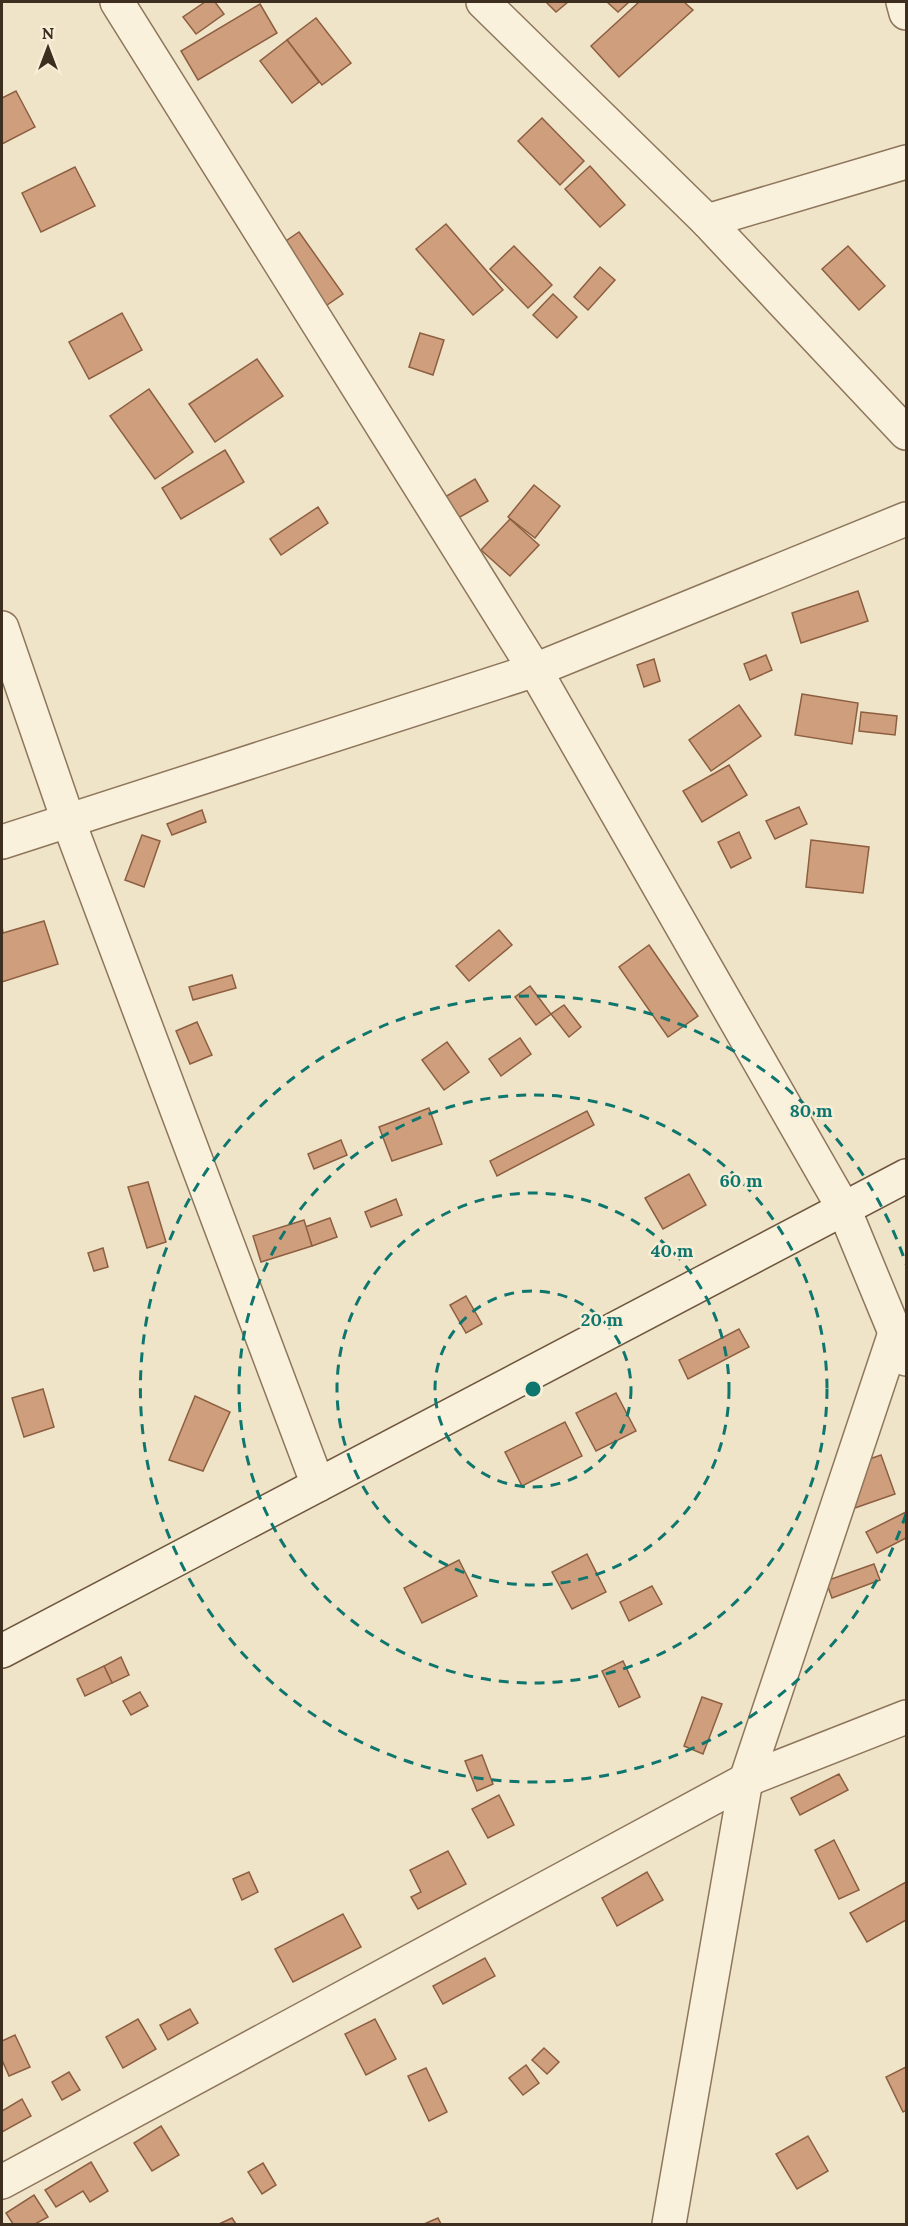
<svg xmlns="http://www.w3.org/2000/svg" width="908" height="2226" font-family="Lora,serif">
  <rect width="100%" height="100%" fill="#f0e4c8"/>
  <g fill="#cf9f7d" stroke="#8d5f41" stroke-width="1.5">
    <polygon points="205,2 215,2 224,14 196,34 183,17"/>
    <polygon points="546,2 568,2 556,12"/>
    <polygon points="607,2 629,2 618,12"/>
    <polygon points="639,2 684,2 693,10 619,77 591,46"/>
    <polygon points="260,4 277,33 198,80 181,51"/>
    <polygon points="316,18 351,63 322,85 287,40"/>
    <polygon points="287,40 319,82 292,103 260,61"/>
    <polygon points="16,91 35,127 2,144 2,98"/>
    <polygon points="542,118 584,161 560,185 518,141"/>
    <polygon points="590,166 625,205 600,227 565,189"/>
    <polygon points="75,167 95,206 41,232 22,193"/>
    <polygon points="446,224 503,290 473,315 416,249"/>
    <polygon points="299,232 343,294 311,316 267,254"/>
    <polygon points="514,246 552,285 528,308 490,269"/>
    <polygon points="848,246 885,286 859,310 822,269"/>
    <polygon points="600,267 615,280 588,310 574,297"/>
    <polygon points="553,294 577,317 557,338 533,315"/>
    <polygon points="122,313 142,350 89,379 69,342"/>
    <polygon points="420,333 444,340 433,375 409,367"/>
    <polygon points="257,359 283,396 215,442 189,404"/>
    <polygon points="149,389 193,452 155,479 110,416"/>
    <polygon points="225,450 244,482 181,519 162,488"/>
    <polygon points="475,479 488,501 453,521 440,500"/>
    <polygon points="534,485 560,506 535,538 508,517"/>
    <polygon points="318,507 328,523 281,555 270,539"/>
    <polygon points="510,519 539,545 510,576 481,550"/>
    <polygon points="858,591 868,621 801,643 792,613"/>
    <polygon points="766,655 772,670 750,680 744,664"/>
    <polygon points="654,659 660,681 644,687 637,665"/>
    <polygon points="802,694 858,703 852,744 795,735"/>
    <polygon points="739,705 761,736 711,771 689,740"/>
    <polygon points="861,712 897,716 895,735 859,731"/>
    <polygon points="729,765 747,795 702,822 683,791"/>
    <polygon points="799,807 807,824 775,839 766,821"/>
    <polygon points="202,810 206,822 172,835 167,824"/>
    <polygon points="739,832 751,858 731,868 718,842"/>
    <polygon points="142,835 160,841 144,887 125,880"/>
    <polygon points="811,840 869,847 863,893 806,887"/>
    <polygon points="44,921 58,964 2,982 2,926 3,933"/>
    <polygon points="499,930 512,945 469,981 456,966"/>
    <polygon points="649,945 698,1016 668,1037 619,967"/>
    <polygon points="232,975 236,988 193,1000 189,987"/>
    <polygon points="530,986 551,1014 536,1025 515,997"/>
    <polygon points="564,1005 581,1027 569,1037 551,1014"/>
    <polygon points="197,1022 212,1055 190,1064 176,1031"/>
    <polygon points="520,1038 531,1054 501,1076 489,1059"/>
    <polygon points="447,1042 469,1072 444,1090 422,1060"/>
    <polygon points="429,1108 442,1144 392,1161 379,1127"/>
    <polygon points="587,1111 594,1125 497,1176 490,1161"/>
    <polygon points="341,1140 347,1155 314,1169 308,1154"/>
    <polygon points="689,1174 706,1205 663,1229 645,1198"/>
    <polygon points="148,1182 166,1242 147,1248 128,1187"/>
    <polygon points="396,1199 402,1215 371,1227 365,1212"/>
    <polygon points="330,1218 337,1237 312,1246 305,1227"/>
    <polygon points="304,1220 312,1246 261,1262 253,1236"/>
    <polygon points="103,1248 108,1267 94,1271 88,1253"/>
    <polygon points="466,1296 482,1324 466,1333 450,1305"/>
    <polygon points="739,1329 749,1347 688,1379 679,1360"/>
    <polygon points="43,1389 54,1427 24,1437 12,1398"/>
    <polygon points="616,1393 636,1431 596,1451 576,1413"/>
    <polygon points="195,1396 230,1412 203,1471 169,1460"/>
    <polygon points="565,1422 582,1456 522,1486 505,1452"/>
    <polygon points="881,1455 895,1494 852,1509 838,1470"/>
    <polygon points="906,1512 906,1538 877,1553 866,1532"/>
    <polygon points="587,1554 606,1592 572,1609 552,1572"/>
    <polygon points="459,1560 477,1596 422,1623 404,1588"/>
    <polygon points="874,1564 880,1580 832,1598 826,1581"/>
    <polygon points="652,1586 662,1604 629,1621 620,1602"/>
    <polygon points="121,1657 129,1675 112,1683 104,1666"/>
    <polygon points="623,1661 640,1697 619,1707 602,1671"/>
    <polygon points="104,1666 112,1683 85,1696 77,1679"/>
    <polygon points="140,1692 148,1706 131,1715 123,1701"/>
    <polygon points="702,1697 722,1704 703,1754 684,1746"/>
    <polygon points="482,1755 493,1784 477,1791 465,1761"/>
    <polygon points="839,1774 848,1790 800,1815 791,1798"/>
    <polygon points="499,1795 514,1825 488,1838 472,1809"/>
    <polygon points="834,1840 859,1890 839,1899 815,1850"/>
    <polygon points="448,1851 466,1884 418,1909 411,1897 421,1892 410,1870"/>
    <polygon points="249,1872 258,1892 242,1900 233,1879"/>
    <polygon points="647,1872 663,1900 617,1926 602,1898"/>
    <polygon points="906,1882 906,1920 867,1942 850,1913"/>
    <polygon points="343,1914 361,1947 293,1982 275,1949"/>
    <polygon points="485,1958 495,1976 443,2004 433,1986"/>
    <polygon points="190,2009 198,2023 168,2040 160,2025"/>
    <polygon points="138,2019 156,2049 123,2068 106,2037"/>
    <polygon points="375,2019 396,2059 366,2075 345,2034"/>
    <polygon points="15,2035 30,2067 9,2076 2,2060 2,2041"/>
    <polygon points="544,2048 559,2062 547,2074 532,2060"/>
    <polygon points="526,2065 539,2083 523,2095 509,2078"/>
    <polygon points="906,2067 906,2110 903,2112 886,2077"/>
    <polygon points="426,2068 447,2112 429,2121 408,2076"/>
    <polygon points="69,2072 80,2090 62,2100 52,2082"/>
    <polygon points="22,2099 31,2116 2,2132 2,2111"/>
    <polygon points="161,2126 179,2155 152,2171 134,2143"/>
    <polygon points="808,2136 828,2171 797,2189 776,2154"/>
    <polygon points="91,2162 108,2191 90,2202 83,2191 56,2207 45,2190"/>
    <polygon points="263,2163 276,2185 262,2194 248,2172"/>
    <polygon points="34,2195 48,2217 35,2224 13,2224 6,2213"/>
    <polygon points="232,2218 236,2224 219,2224"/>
    <polygon points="438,2218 441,2224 424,2224"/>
  </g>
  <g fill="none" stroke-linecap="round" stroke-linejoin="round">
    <g stroke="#8d765c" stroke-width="36">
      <g id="street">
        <polyline points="117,2 535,670 844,1209 906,1359"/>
        <polyline points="483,2 707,221 906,433"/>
        <polyline points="903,2 906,13"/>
        <polyline points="707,221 906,162"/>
        <polyline points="2,628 68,820 318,1485"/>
        <polyline points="2,842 535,670 906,519"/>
        <polyline points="2,2182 746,1780 906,1717"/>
        <polyline points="669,2224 746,1780 896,1330"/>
      </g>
    </g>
    <g stroke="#6f573f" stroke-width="36">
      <polyline id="secondary" points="2,1651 906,1176"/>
    </g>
    <use href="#street" stroke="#faf1dc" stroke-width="33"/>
    <use href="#secondary" stroke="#faf1dc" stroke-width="33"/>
  </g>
  <g fill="none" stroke="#0f766e" stroke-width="3" stroke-dasharray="10 8">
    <circle cx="533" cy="1389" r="98"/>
    <circle cx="533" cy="1389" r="196"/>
    <circle cx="533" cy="1389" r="294"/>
    <path d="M906 1514A393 393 0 1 1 906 1264"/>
  </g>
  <circle cx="533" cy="1389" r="9" fill="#0f766e" stroke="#f7eed8" stroke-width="3"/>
  <g font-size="18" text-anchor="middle" font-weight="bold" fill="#0f766e" stroke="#f7eed8" stroke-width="5" stroke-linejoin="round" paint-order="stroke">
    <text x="811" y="1117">80 m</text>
    <text x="741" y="1187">60 m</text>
    <text x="672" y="1257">40 m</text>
    <text x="602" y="1326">20 m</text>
  </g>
  <rect width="908" height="2226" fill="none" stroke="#3d2e20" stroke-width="6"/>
  <g transform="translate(48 48)" stroke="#f7eed8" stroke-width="4.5" paint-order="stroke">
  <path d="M0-4.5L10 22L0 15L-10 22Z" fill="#3d2e20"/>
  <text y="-9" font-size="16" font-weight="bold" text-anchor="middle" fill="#3d2e20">N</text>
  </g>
</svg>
